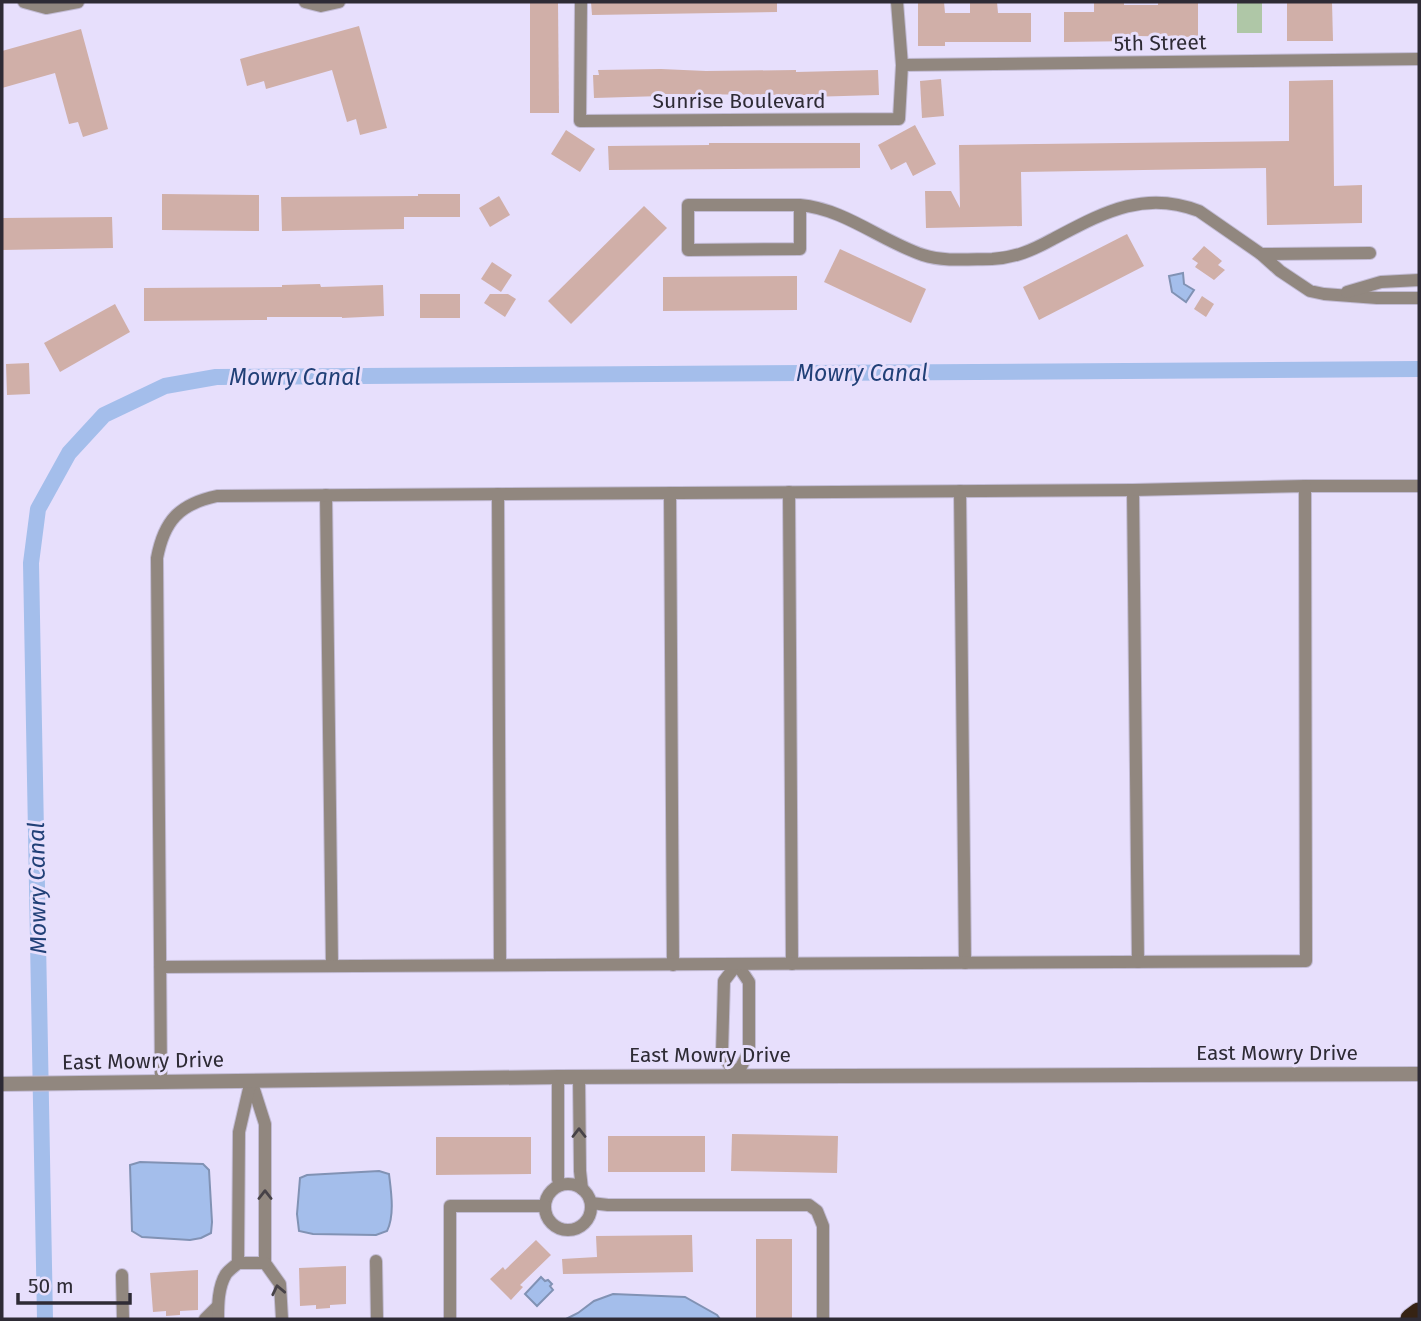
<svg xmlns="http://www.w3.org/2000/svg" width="1421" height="1321" font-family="'Fira Sans',sans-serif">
  <rect width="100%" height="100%" fill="#e7dffc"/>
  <rect fill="#afc7a7" x="1237" y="2" width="25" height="31"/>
  <g fill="#a4beeb" stroke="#8192b4" stroke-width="2">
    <polygon points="1183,273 1184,284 1194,290 1186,302 1172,292 1169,276"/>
    <polygon points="140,1162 203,1164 209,1170 212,1222 211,1233 201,1238 190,1240 142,1237 132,1231 130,1165"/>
    <path d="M 379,1171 L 389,1174 C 391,1191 395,1215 387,1231 L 376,1235 L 313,1234 L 299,1231 L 297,1214 L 300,1178 L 307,1175 Z"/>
    <polygon points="541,1277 545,1281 548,1280 552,1284 550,1286 553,1290 537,1306 525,1294"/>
    <polygon points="613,1294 685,1297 717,1315 720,1319 566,1319 578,1313 594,1301"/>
  </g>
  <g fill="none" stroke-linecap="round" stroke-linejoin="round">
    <polyline stroke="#a4beeb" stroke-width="16" points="45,1319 31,563 38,509 69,453 104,415 165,386 216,377 1419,369"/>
  </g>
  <g fill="#d0afa8">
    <polygon points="530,2 558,2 559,113 530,113"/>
    <polygon points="591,2 777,2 777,12 592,15"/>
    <polygon points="918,2 944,2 945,13 970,13 970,2 997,2 998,13 1031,13 1031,42 945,42 945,46 918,46"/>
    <polygon points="1094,2 1124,2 1124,5 1158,5 1158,2 1198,2 1198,37 1136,36 1136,41 1064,42 1064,12 1094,12"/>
    <polygon points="1287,2 1332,2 1333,41 1287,41"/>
    <polygon points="359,26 387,128 360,135 356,119 347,122 332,70 266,89 264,81 247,86 240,59"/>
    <polygon points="81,29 108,129 83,137 78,122 69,124 55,73 2,88 2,51"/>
    <polygon points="661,69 706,71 796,70 796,72 878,70 879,95 808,97 808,95 662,94 662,96 594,98 593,75 599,75 598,70"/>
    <polygon points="941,79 944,116 922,118 920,81"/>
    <polygon points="1333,80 1334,186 1362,185 1362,223 1267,225 1266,168 1021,172 1022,226 926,228 925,191 951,191 960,208 959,145 1289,141 1289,81"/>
    <polygon points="915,125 936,164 913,176 906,162 891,170 878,145"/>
    <polygon points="566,130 595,149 580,172 551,154"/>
    <polygon points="709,143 860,143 860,168 609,170 608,146 709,145"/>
    <polygon points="162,194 259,195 259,231 162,230"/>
    <polygon points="418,194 460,194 460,217 404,217 404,229 282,231 281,197 418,196"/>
    <polygon points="499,196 510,215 490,227 479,208"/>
    <polygon points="644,206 667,228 571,324 548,301"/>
    <polygon points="112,217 113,248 2,250 2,218"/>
    <polygon points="1127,234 1144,266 1039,320 1023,287"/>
    <polygon points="1204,246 1222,261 1218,265 1225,270 1214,280 1195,267 1198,263 1192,259"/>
    <polygon points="840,249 926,289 911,323 824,282"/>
    <polygon points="492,262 512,275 501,292 481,279"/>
    <polygon points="797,276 797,310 663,311 663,277"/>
    <polygon points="320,284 321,287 383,285 384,316 342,318 342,317 267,317 267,320 144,321 144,288 282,287 282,285"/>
    <rect x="420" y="294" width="40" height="24"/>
    <polygon points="490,294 508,294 516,299 505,317 484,303"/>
    <polygon points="1202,296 1214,304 1206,317 1194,309"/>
    <polygon points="115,304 130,332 60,372 44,343"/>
    <polygon points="29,363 30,394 7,395 6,364"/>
    <polygon points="732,1134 838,1136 837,1173 731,1171"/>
    <rect x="608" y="1136" width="97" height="36"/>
    <polygon points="436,1137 531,1137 531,1174 436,1175"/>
    <polygon points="692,1235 693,1272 563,1274 562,1259 597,1257 596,1236"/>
    <rect x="756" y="1239" width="36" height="80"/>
    <polygon points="536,1240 551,1255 520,1285 523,1287 511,1300 490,1279 503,1267 505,1270"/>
    <polygon points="346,1266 346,1304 330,1305 330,1308 316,1309 316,1305 300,1306 299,1268"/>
    <polygon points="198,1270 198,1310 180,1311 180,1315 166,1316 166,1311 153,1312 150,1273"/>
  </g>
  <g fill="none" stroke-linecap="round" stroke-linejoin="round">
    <g stroke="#c2bbd4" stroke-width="14">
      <g id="minor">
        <polyline points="24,2 46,8 78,2"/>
        <polyline points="305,2 321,6 339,2"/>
        <polyline points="581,2 580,121 899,119 902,65 897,2"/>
        <polyline points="902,65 1419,59"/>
        <path d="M 800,205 L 800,249 L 688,250 L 688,205 L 800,205 C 845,209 881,241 923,255 C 944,262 971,259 992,259 C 1015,258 1033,250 1053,239 C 1101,214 1143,189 1199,211 L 1261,254 L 1280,271 L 1310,291 L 1324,294 L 1377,298 L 1419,298"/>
        <polyline points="1261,254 1370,253"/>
        <polyline points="1347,292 1381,282 1419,280"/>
        <polyline points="1305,486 1419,486"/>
        <polyline points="1133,490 1138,962"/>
        <polyline points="960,491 965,963"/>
        <polyline points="789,492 792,964"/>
        <polyline points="670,493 673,965"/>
        <polyline points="498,494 500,965"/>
        <polyline points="326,495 332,966"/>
        <polygon points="737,964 749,982 749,1052 736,1076 722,1053 724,981"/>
        <path d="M 160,967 L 1306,961 L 1305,486 L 1133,490 L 217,496 C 179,504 164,521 157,558 L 161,1082"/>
        <polyline points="558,1077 558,1179 560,1185"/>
        <polyline points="579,1077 580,1171 582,1189"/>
        <polyline points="251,1080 265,1124 265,1263 280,1284 282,1319"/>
        <circle cx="568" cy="1207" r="23"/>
        <polyline points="591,1203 608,1205 809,1205 817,1211 823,1226 823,1319"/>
        <polyline points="376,1261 377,1319"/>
        <polyline points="238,1263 239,1132 251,1080"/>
        <polyline points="122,1275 123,1319"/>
        <polyline points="205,1319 218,1306"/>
        <path d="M 218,1319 C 218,1305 218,1287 226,1274 C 229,1270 235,1266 238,1263 L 265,1263"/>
        <polyline points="450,1319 450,1206 545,1206"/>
      </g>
    </g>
    <g stroke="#c2bbd4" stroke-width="16">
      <polyline id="tertiary" points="2,1084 558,1077 1419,1074"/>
    </g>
    <g stroke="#c2bbd4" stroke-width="23">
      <polyline id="motorway" points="1411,1319 1419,1313"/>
    </g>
    <use href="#minor" stroke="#91877f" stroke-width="12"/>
    <use href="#tertiary" stroke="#91877f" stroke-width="14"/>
    <use href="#motorway" stroke="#362313" stroke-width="21"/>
  </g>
  <defs><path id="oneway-chevron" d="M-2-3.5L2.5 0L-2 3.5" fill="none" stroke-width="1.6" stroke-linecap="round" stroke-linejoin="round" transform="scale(1.75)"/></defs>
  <g stroke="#474248">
    <use href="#oneway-chevron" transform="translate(579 1133) rotate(-90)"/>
    <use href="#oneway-chevron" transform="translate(265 1195) rotate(-90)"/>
    <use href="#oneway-chevron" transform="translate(278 1290) rotate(-102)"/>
  </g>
  <g text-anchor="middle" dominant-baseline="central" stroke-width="6" stroke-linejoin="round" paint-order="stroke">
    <g font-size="21" fill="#2e2b35" stroke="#e7dffc">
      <text transform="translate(1160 43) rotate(-1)">5th Street</text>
      <text x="739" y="101">Sunrise Boulevard</text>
      <text x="1277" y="1053">East Mowry Drive</text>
      <text x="710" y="1055">East Mowry Drive</text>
      <text transform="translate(143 1061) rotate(-1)">East Mowry Drive</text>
    </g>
    <g font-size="23" font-style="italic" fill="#214077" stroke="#e7dffc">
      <text x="862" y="373">Mowry Canal</text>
      <text x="295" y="377">Mowry Canal</text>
      <text transform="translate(37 888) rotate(-91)">Mowry Canal</text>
    </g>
  </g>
  <rect width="1421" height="1321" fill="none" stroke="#2e2b35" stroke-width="7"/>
  <path d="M18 1293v10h112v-10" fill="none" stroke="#2e2b35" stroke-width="3.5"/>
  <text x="28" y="1293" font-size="21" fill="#2e2b35" stroke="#e7dffc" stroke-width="5" paint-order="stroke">50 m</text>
</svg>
